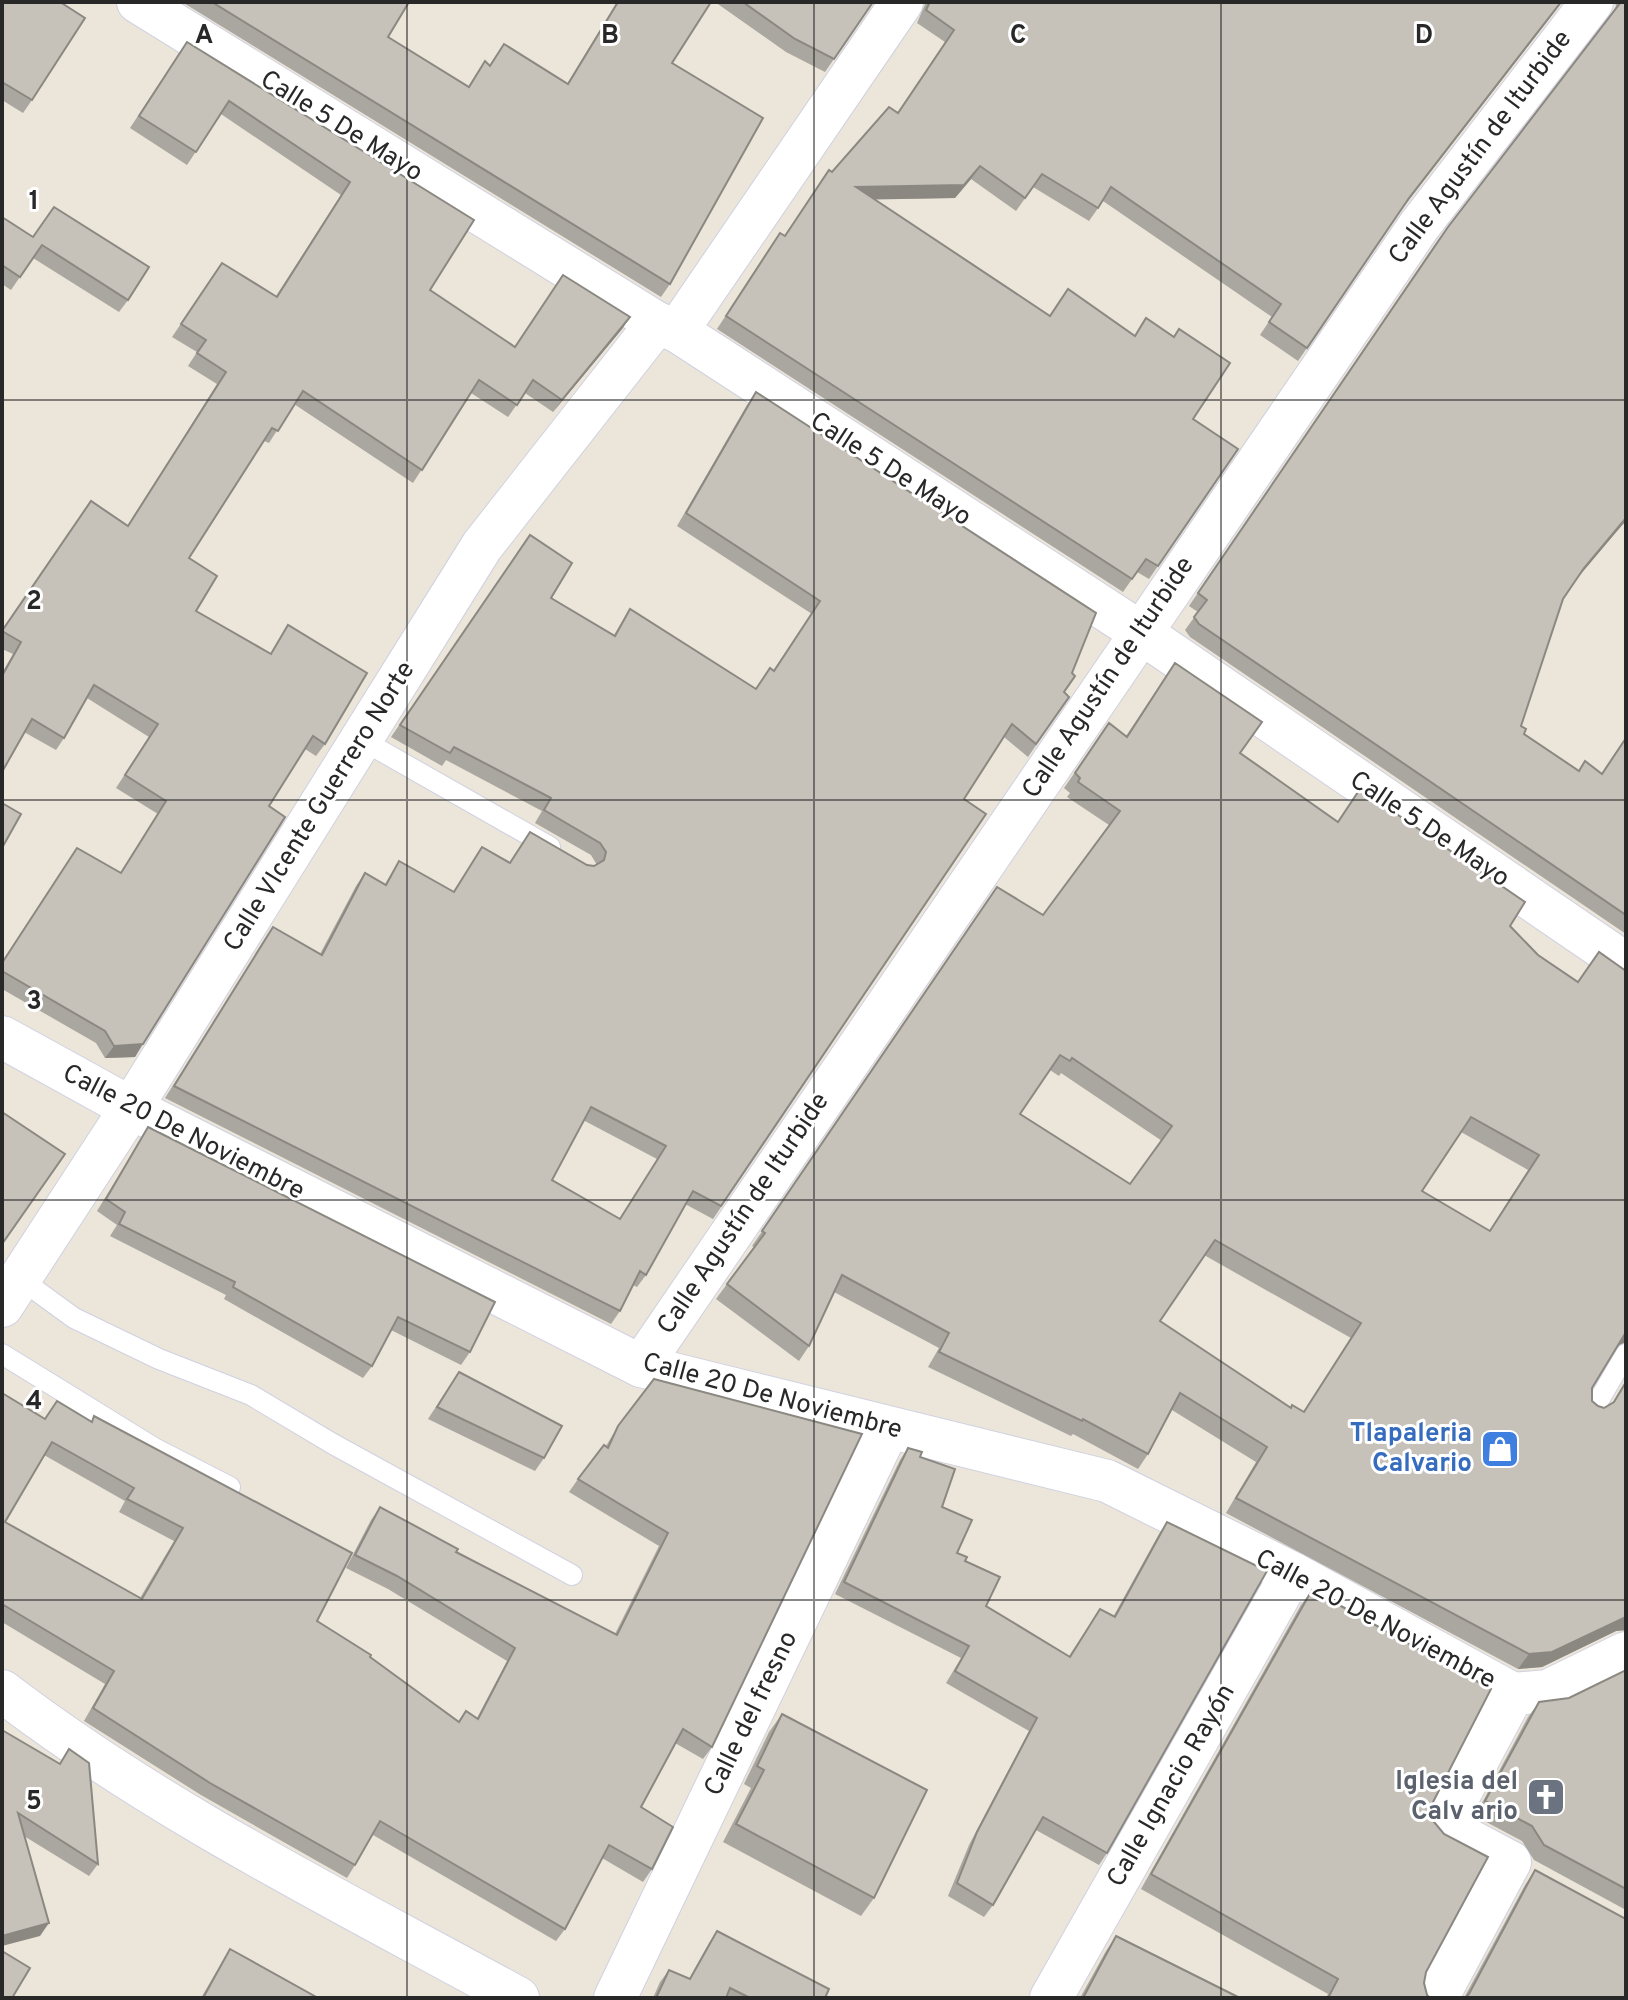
<svg xmlns="http://www.w3.org/2000/svg" width="1628" height="2000" font-family="Overpass,sans-serif">
  <rect width="100%" height="100%" fill="#ebe5da"/>
  <g fill="none" stroke-linecap="round" stroke-linejoin="round">
    <g stroke="#d0d1e1" stroke-width="22">
      <g id="lane">
        <polyline points="362,740 550,847"/>
        <polyline points="19,1278 74,1318 159,1359 251,1395 333,1444 572,1575"/>
        <polyline points="2,1354 156,1449 230,1487"/>
        <polyline points="1593,1410 1626,1354"/>
      </g>
    </g>
    <g stroke="#d0d1e1" stroke-width="44">
      <g id="street">
        <polyline points="138,2 657,323 677,331 1140,632 1626,964"/>
        <polyline points="677,331 902,2"/>
        <polyline points="2,1037 131,1108 641,1366 1107,1481 1292,1573 1513,1694"/>
        <polyline points="2,1306 131,1108 482,546 657,323"/>
        <polyline points="641,1366 1419,226 1592,2"/>
        <path d="M 2,1691 C 160,1812 343,1902 518,1998"/>
        <polyline points="1513,1694 1548,1691 1626,1653"/>
        <polyline points="615,1998 888,1429"/>
        <polyline points="1051,1998 1292,1573"/>
        <polyline points="1437,1998 1510,1862 1446,1828 1444,1823 1513,1694"/>
      </g>
    </g>
    <use href="#lane" stroke="#fff" stroke-width="20"/>
    <use href="#street" stroke="#fff" stroke-width="42"/>
  </g>
  <g fill="#aaa7a0" fill-rule="evenodd">
    <polygon points="2,2 32,100 23,113 2,100"/>
    <polygon points="182,2 409,2 388,37 468,87 485,61 489,66 504,44 567,84 617,2 711,2 672,63 670,284 661,297"/>
    <polygon points="715,2 873,2 825,72 786,52"/>
    <polygon points="926,2 1562,2 1402,209 1298,361 1260,335 1272,317 1103,201 1089,221 1033,187 1016,211 971,179 955,198 875,199 1238,449 1149,579 1137,572 1123,592 717,329 771,246 784,236 832,172 898,113 945,42 917,23"/>
    <polygon points="1615,2 1626,2 1626,525 1623,524 1576,579 1563,599 1521,726 1524,734 1579,771 1601,774 1626,737 1626,934 1190,637 1185,630 1198,612 1189,606 1438,240 1612,14 1616,6"/>
    <polygon points="178,55 474,220 430,290 515,347 630,317 622,329 553,412 525,393 508,417 471,393 413,483 294,404 269,443 264,441 189,558 196,611 270,654 288,625 325,744 316,756 305,749 269,806 135,1057 105,1058 96,1043 2,989 2,962 120,873 158,814 116,788 149,737 87,698 64,738 56,750 24,732 2,772 2,673 13,654 2,649 2,631 128,526 217,384 188,366 197,352 172,337 222,263 276,296 341,195 221,114 187,165 130,128"/>
    <polygon points="2,217 128,300 119,312 33,258 11,290 2,284"/>
    <path d="M 756,392 L 1069,697 L 1028,757 L 1004,737 L 964,799 L 986,814 L 713,1219 L 685,1204 L 646,1275 L 637,1287 L 633,1285 L 620,1311 L 611,1324 L 165,1098 L 273,927 L 320,954 L 356,886 L 365,873 L 385,884 L 399,861 L 453,892 L 482,847 L 509,863 L 530,832 L 587,865 L 594,866 L 597,865 L 591,855 L 535,823 L 542,811 L 446,760 L 442,766 L 391,737 L 530,535 L 551,598 L 614,635 L 630,609 L 756,689 L 773,671 L 812,614 L 677,526 L 747,405 ZM 583,1120 L 657,1159 L 620,1219 L 552,1180 Z"/>
    <path d="M 1175,663 L 1240,753 L 1338,822 L 1510,926 L 1617,1346 L 1592,1388 L 1592,1401 L 1598,1406 L 1604,1408 L 1612,1404 L 1626,1380 L 1626,1630 L 1616,1631 L 1542,1667 L 1518,1669 L 1226,1513 L 1256,1462 L 1172,1410 L 1148,1454 L 1138,1469 L 1073,1434 L 1071,1436 L 928,1367 L 939,1348 L 834,1292 L 809,1346 L 799,1361 L 716,1299 L 754,1247 L 752,1246 L 997,887 L 1043,915 L 1109,825 L 1067,797 L 1070,793 L 1064,788 L 1109,723 L 1126,736 ZM 1050,1070 L 1059,1076 L 1061,1073 L 1162,1141 L 1130,1184 L 1020,1114 ZM 1461,1132 L 1528,1170 L 1489,1231 L 1422,1191 ZM 1204,1255 L 1351,1338 L 1303,1412 L 1291,1408 L 1160,1321 Z"/>
    <polygon points="148,1127 470,1352 461,1365 391,1330 372,1366 363,1378 224,1299 226,1295 110,1236 117,1225 97,1211"/>
    <path d="M 654,1379 L 712,1747 L 703,1759 L 675,1743 L 641,1807 L 652,1869 L 643,1882 L 602,1858 L 565,1929 L 556,1941 L 373,1835 L 355,1865 L 347,1878 L 201,1795 L 84,1721 L 105,1684 L 2,1622 L 2,1393 L 45,1419 L 91,1422 L 94,1416 L 317,1621 L 370,1657 L 458,1722 L 466,1711 L 477,1718 L 507,1661 L 388,1589 L 346,1568 L 371,1520 L 380,1507 L 456,1552 L 615,1634 L 659,1546 L 569,1492 L 578,1479 L 606,1446 L 618,1426 ZM 44,1455 L 125,1501 L 119,1512 L 174,1541 L 140,1598 L 5,1522 Z"/>
    <polygon points="450,1385 544,1458 535,1471 428,1419"/>
    <polygon points="908,1448 920,1457 942,1507 957,1553 965,1561 986,1606 1069,1656 1100,1609 1113,1617 1159,1534 1167,1522 1107,1853 1099,1865 1036,1830 993,1905 984,1917 948,1896 969,1845 1029,1731 946,1683 961,1658 835,1594 900,1460"/>
    <polygon points="1312,1590 1431,1806 1426,1972 1424,1983 1427,1995 1430,1998 1326,1998 1328,1994 1141,1889 1301,1605"/>
    <polygon points="1626,1670 1626,1910 1534,1860 1522,1841 1475,1816 1528,1717 1539,1702 1569,1698"/>
    <polygon points="782,1714 874,1898 861,1916 723,1842 751,1788 744,1784 769,1732"/>
    <polygon points="2,1730 59,1764 69,1749 98,1864 89,1876 24,1836 40,1936"/>
    <polygon points="1535,1870 1626,1919 1464,1998 1525,1885"/>
    <polygon points="717,1931 825,1998 653,1998 660,1982 669,1970 689,1979 709,1943"/>
    <polygon points="1116,1936 1240,1998 1080,1998 1106,1951"/>
    <polygon points="230,1949 318,1998 201,1998 222,1962"/>
  </g>
  <g fill="#8b8882">
    <polygon points="1561,2 1562,2 1400,211 1409,198"/>
    <polygon points="980,166 971,179 955,198 847,200 856,187"/>
    <polygon points="630,317 622,329 553,412 562,400"/>
    <polygon points="1626,518 1623,524 1575,581 1584,568"/>
    <polygon points="143,1044 135,1057 105,1058 114,1046"/>
    <polygon points="1626,1332 1626,1342 1615,1347"/>
    <polygon points="1626,1617 1626,1630 1616,1631 1542,1667 1518,1669 1529,1654"/>
    <polygon points="49,1923 40,1936 2,1946 2,1936"/>
  </g>
  <g fill="#c6c2ba" stroke="#8b8882" stroke-width="2" fill-rule="evenodd">
    <polygon points="2,2 60,2 85,18 32,100 2,82"/>
    <polygon points="212,2 409,2 388,37 469,87 485,61 490,66 504,44 568,84 618,2 711,2 672,63 763,118 670,284"/>
    <polygon points="743,2 873,2 834,59 795,39"/>
    <polygon points="930,2 1561,2 1409,198 1307,348 1269,322 1281,304 1111,187 1098,208 1042,174 1025,198 980,166 964,185 856,187 1050,316 1068,289 1135,336 1146,318 1174,337 1179,329 1230,363 1193,419 1238,449 1158,566 1146,559 1132,579 726,316 780,233 785,236 829,170 832,172 889,107 898,113 954,30 926,10"/>
    <polygon points="1621,2 1626,2 1626,518 1584,568 1563,599 1521,726 1526,729 1524,734 1579,771 1585,761 1602,774 1626,738 1626,915 1199,624 1194,617 1207,600 1198,593 1448,227"/>
    <polygon points="187,42 474,220 430,290 515,347 563,275 630,317 562,400 533,380 517,405 479,380 422,470 303,391 278,431 272,428 189,558 217,576 196,611 271,654 288,625 367,673 325,744 313,736 269,806 285,817 143,1044 114,1046 105,1031 2,971 2,963 77,848 121,873 166,801 125,775 158,724 94,685 64,738 32,719 2,772 2,676 21,642 2,631 91,501 128,526 226,372 197,353 206,340 181,324 222,263 277,297 350,182 229,101 196,152 139,116"/>
    <polygon points="54,207 149,267 128,300 42,245 20,277 2,265 2,217 33,237"/>
    <path d="M 756,392 L 1096,613 L 1072,673 L 1075,676 L 1064,692 L 1069,697 L 1036,744 L 1012,724 L 964,799 L 986,814 L 721,1206 L 693,1191 L 646,1275 L 640,1271 L 620,1311 L 174,1086 L 273,927 L 322,955 L 365,873 L 386,885 L 399,861 L 454,892 L 482,847 L 510,863 L 530,832 L 587,865 L 594,866 L 604,860 L 606,852 L 600,843 L 544,810 L 551,798 L 454,747 L 450,753 L 400,725 L 530,535 L 572,563 L 551,598 L 615,636 L 630,609 L 756,689 L 770,668 L 774,671 L 820,601 L 686,513 ZM 591,1107 L 666,1146 L 620,1219 L 552,1180 Z"/>
    <path d="M 1175,663 L 1262,722 L 1240,753 L 1338,822 L 1360,789 L 1525,902 L 1510,926 L 1538,955 L 1578,982 L 1599,952 L 1626,971 L 1626,1332 L 1592,1388 L 1592,1401 L 1598,1406 L 1604,1408 L 1614,1402 L 1626,1382 L 1626,1617 L 1552,1652 L 1529,1654 L 1236,1498 L 1267,1447 L 1180,1393 L 1148,1454 L 1083,1419 L 1082,1421 L 939,1352 L 949,1333 L 842,1275 L 809,1346 L 727,1284 L 765,1233 L 762,1231 L 997,887 L 1043,915 L 1120,811 L 1078,782 L 1080,778 L 1075,773 L 1109,723 L 1127,737 ZM 1060,1055 L 1070,1061 L 1072,1058 L 1172,1126 L 1130,1184 L 1020,1114 ZM 1471,1117 L 1539,1155 L 1490,1231 L 1422,1191 ZM 1215,1240 L 1361,1323 L 1304,1412 L 1292,1405 L 1291,1408 L 1160,1321 Z"/>
    <polygon points="2,803 21,814 2,848"/>
    <polygon points="2,1112 65,1154 2,1244"/>
    <polygon points="148,1127 495,1302 470,1352 398,1317 372,1366 233,1287 235,1282 119,1224 125,1212 106,1199"/>
    <polygon points="459,1372 562,1426 544,1458 437,1407"/>
    <path d="M 654,1379 L 862,1434 L 712,1747 L 683,1729 L 641,1807 L 673,1827 L 652,1869 L 609,1845 L 565,1929 L 380,1821 L 355,1865 L 210,1783 L 93,1708 L 114,1671 L 2,1604 L 2,1393 L 45,1419 L 57,1401 L 92,1422 L 94,1416 L 352,1553 L 317,1621 L 371,1655 L 370,1657 L 459,1722 L 466,1711 L 478,1719 L 515,1648 L 397,1576 L 355,1555 L 380,1507 L 458,1549 L 456,1552 L 617,1635 L 668,1533 L 578,1479 L 604,1445 L 608,1448 L 618,1426 ZM 52,1442 L 134,1488 L 127,1499 L 183,1528 L 142,1599 L 5,1522 Z"/>
    <polygon points="908,1448 922,1452 920,1457 955,1469 942,1507 972,1520 957,1553 967,1557 965,1561 1000,1577 986,1606 1070,1657 1100,1609 1115,1617 1167,1522 1267,1571 1107,1853 1043,1817 993,1905 957,1883 977,1832 1037,1718 955,1671 969,1646 844,1582"/>
    <polygon points="1312,1590 1491,1689 1431,1806 1434,1822 1444,1834 1488,1857 1426,1972 1424,1983 1427,1995 1430,1998 1328,1998 1338,1979 1151,1874"/>
    <polygon points="1626,1670 1626,1889 1544,1845 1532,1826 1485,1801 1539,1702 1569,1698"/>
    <polygon points="782,1714 927,1790 874,1898 736,1824 764,1770 757,1766"/>
    <polygon points="2,1730 60,1764 69,1749 89,1763 98,1864 18,1813 49,1923 2,1936"/>
    <polygon points="1535,1870 1626,1919 1626,1998 1465,1998 1469,1994"/>
    <polygon points="717,1931 829,1989 825,1998 750,1998 730,1988 726,1998 656,1998 669,1970 690,1979"/>
    <polygon points="1116,1936 1240,1998 1083,1998"/>
    <polygon points="230,1949 318,1998 203,1998"/>
    <polygon points="2,1951 30,1968 12,1998 2,1998"/>
  </g>
  <path fill="none" stroke="#282828" stroke-width="2" stroke-opacity="0.55" d="M 407,2 L 407,1998M 814,2 L 814,1998M 1221,2 L 1221,1998M 2,400 L 1626,400M 2,800 L 1626,800M 2,1200 L 1626,1200M 2,1600 L 1626,1600"/>
  <defs>
    <g id="shop-square" transform="scale(2)"><rect x="-9" y="-9" width="18" height="18" rx="4" fill="#3f7fe0" stroke="#fff"/><path d="M-5-2.5h2.3a2.7 3.5 0 0 1 5.4 0H5L5.5 6h-11ZM-1.5-2.5h3a1.5 2.3 0 0 0-3 0Z" fill="#fff"/></g>
    <g id="church-square" transform="scale(2)"><rect x="-9" y="-9" width="18" height="18" rx="4" fill="#6b7280" stroke="#fff"/><path d="M-1.2-6h2.4v3.5h3.3v2.4h-3.3V6h-2.4V-.1h-3.3v-2.4h3.3Z" fill="#fff"/></g>
  </defs>
  <g fill-rule="evenodd">
    <use href="#shop-square" x="1500" y="1449"/>
    <use href="#church-square" x="1546" y="1797"/>
  </g>
  <g text-anchor="middle" dominant-baseline="central" stroke-width="6" stroke-linejoin="round" paint-order="stroke">
    <g font-size="26" fill="#282828" stroke="#fff">
      <text transform="translate(341 127) rotate(32)">Calle 5 De Mayo</text>
      <text transform="translate(1481 148) rotate(-53)">Calle Agustín de Iturbide</text>
      <text transform="translate(890 470) rotate(33)">Calle 5 De Mayo</text>
      <text transform="translate(1109 678) rotate(-56)">Calle Agustín de Iturbide</text>
      <text transform="translate(320 807) rotate(-58)">Calle VIcente Guerrero Norte</text>
      <text transform="translate(1429 830) rotate(34)">Calle 5 De Mayo</text>
      <text transform="translate(183 1133) rotate(27)">Calle 20 De Noviembre</text>
      <text transform="translate(744 1214) rotate(-56)">Calle Agustín de Iturbide</text>
      <text transform="translate(772 1397) rotate(15)">Calle 20 De Noviembre</text>
      <text transform="translate(1375 1620) rotate(28)">Calle 20 De Noviembre</text>
      <text transform="translate(752 1714) rotate(-64)">Calle del fresno</text>
      <text transform="translate(1172 1786) rotate(-60)">Calle Ignacio Rayón</text>
    </g>
    <g font-size="26" font-weight="bold" fill="#366cbe" stroke="#fff" text-anchor="end">
      <text x="1472" y="1434">Tlapaleria<tspan x="1472" dy="30">Calvario</tspan></text>
    </g>
    <g font-size="26" font-weight="bold" fill="#5b616d" stroke="#fff" text-anchor="end">
      <text x="1518" y="1782">Iglesia del<tspan x="1518" dy="30">Calv ario</tspan></text>
    </g>
  </g>
  <g font-size="26" text-anchor="middle" font-weight="bold" fill="#282828" stroke="#fff" stroke-width="6" stroke-linejoin="round" paint-order="stroke">
    <text x="204" y="43">A</text>
    <text x="610" y="43">B</text>
    <text x="1018" y="43">C</text>
    <text x="1424" y="43">D</text>
    <text x="34" y="209">1</text>
    <text x="34" y="609">2</text>
    <text x="34" y="1009">3</text>
    <text x="34" y="1409">4</text>
    <text x="34" y="1809">5</text>
  </g>
  <rect width="1628" height="2000" fill="none" stroke="#282828" stroke-width="8"/>
</svg>
